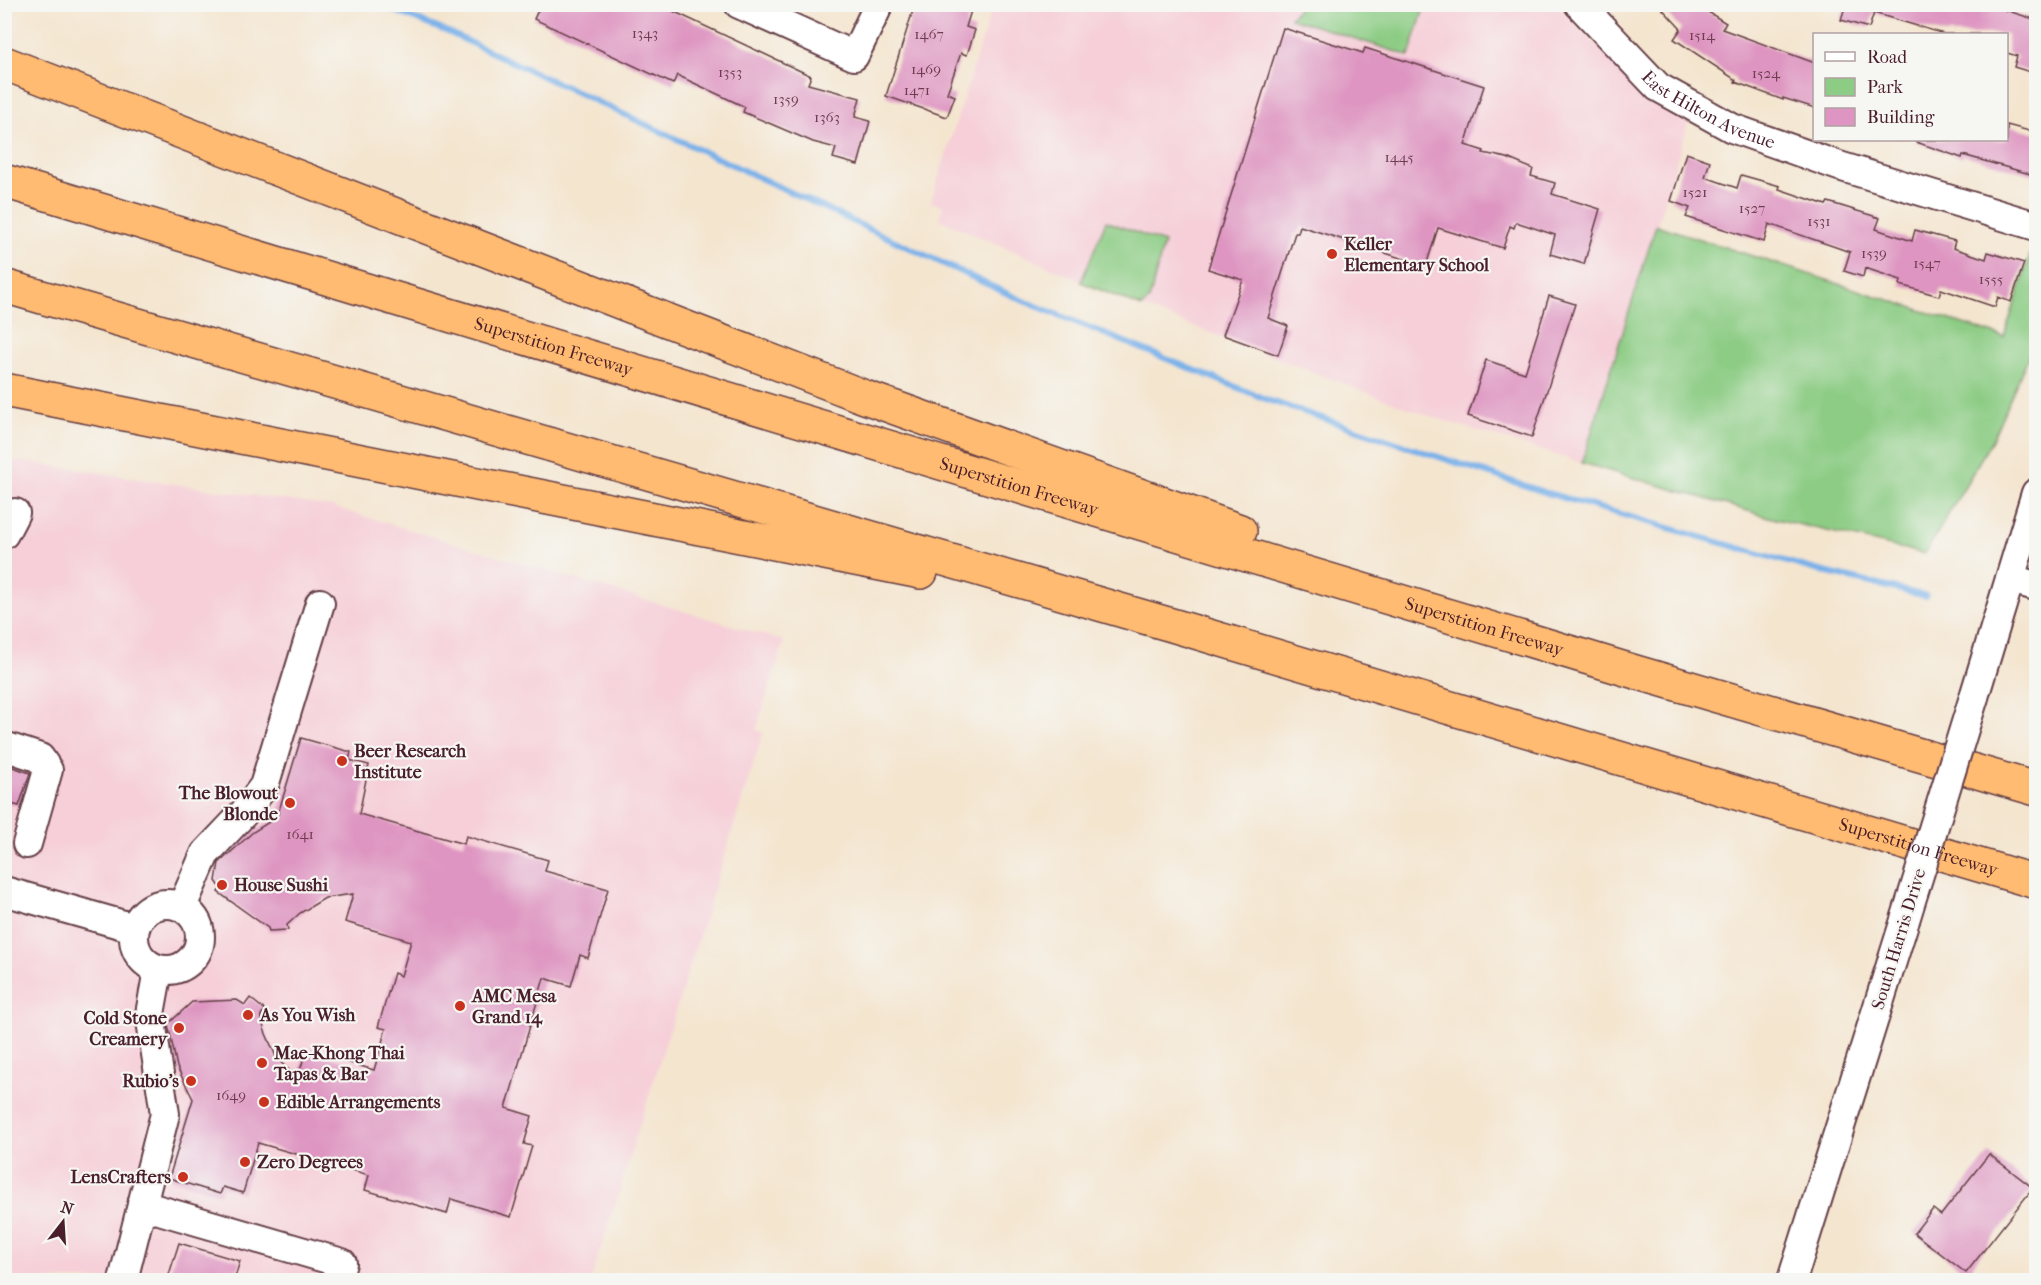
<svg xmlns="http://www.w3.org/2000/svg" width="2041" height="1285" font-family="'IM FELL French Canon',serif">
  <rect width="100%" height="100%" fill="#f6f6f2"/>
  <filter id="ink" filterUnits="userSpaceOnUse"><feTurbulence type="fractalNoise" baseFrequency=".0167" numOctaves="2"/><feDisplacementMap in="SourceGraphic" scale="12" xChannelSelector="R" yChannelSelector="G"/><feConvolveMatrix kernelMatrix="1 2 1 2 8 2 1 2 1" color-interpolation-filters="sRGB"/></filter>
  <filter id="wash" filterUnits="userSpaceOnUse"><feTurbulence type="fractalNoise" baseFrequency=".008" numOctaves="4" result="noise"/><feDisplacementMap in="SourceGraphic" scale="24" xChannelSelector="R" yChannelSelector="G"/><feGaussianBlur stdDeviation="1.35" result="paint"/><feColorMatrix in="noise" values="0 0 0 0 0 0 0 0 0 0 0 0 0 0 0 0 0 1.4 0 .05"/><feComposite in="paint" operator="in"/></filter>
  <g filter="url(#wash)">
    <rect width="100%" height="100%" fill="#f4e5cf"/>
    <g fill="#f6cfd8">
      <polygon points="993,5 1557,5 1642,92 1689,121 1582,463 1429,416 1142,307 939,219 943,206 931,202"/>
      <polygon points="5,459 333,507 784,641 756,730 763,733 591,1280 5,1280"/>
    </g>
    <g fill="#8ccc84" stroke="#6b7658" stroke-width="1.5">
      <polygon points="1301,5 1301,4 1425,5 1409,56 1290,18"/>
      <polygon points="1106,221 1164,243 1149,300 1142,307 1081,282"/>
      <polygon points="1656,225 2004,337 2033,246 2036,247 2036,339 1992,440 1925,554 1772,518 1582,463"/>
    </g>
    <g fill="none" stroke-linecap="round" stroke-linejoin="round">
      <polyline stroke="#79b1e9" stroke-width="6" points="377,4 448,32 1019,299 1268,400 1547,493 1816,570 1926,596"/>
    </g>
    <g id="blocks">
      <g fill="#de95c1">
        <polygon points="541,4 658,4 811,76 808,84 860,98 855,117 870,121 858,165 833,158 836,148 813,142 743,112 745,107 677,75 673,84 534,19"/>
        <polygon points="915,4 973,4 966,27 975,30 967,55 961,53 947,93 955,96 947,117 886,96"/>
        <polygon points="1658,4 1697,5 1726,23 1722,29 1815,63 1815,108 1783,98 1783,100 1735,82 1736,80 1674,39 1681,29"/>
        <polygon points="1846,4 1986,4 2037,20 2037,74 2014,67 2017,56 2007,53 2007,34 1944,34 1874,13 1869,28 1841,20"/>
        <polygon points="1283,28 1363,53 1365,48 1484,86 1465,145 1484,151 1483,153 1507,158 1533,169 1531,176 1555,183 1552,194 1600,209 1584,264 1550,254 1555,235 1516,222 1514,228 1510,226 1503,248 1438,228 1426,266 1300,226 1298,233 1295,233 1268,318 1288,326 1278,355 1223,335 1243,280 1208,269"/>
        <polygon points="2007,125 2037,133 2037,176 1963,155 1962,158 1916,142 1916,140 2007,140"/>
        <polygon points="1686,153 1710,161 1705,177 1737,188 1741,175 1780,186 1779,189 1826,205 1828,202 1880,218 1876,229 1912,241 1915,230 1955,241 1953,248 1986,259 1988,252 2024,263 2011,302 1998,297 1995,307 1941,289 1939,296 1900,285 1901,280 1865,268 1863,277 1844,271 1850,252 1769,224 1764,242 1686,217 1690,208 1671,201"/>
        <polygon points="1549,296 1575,304 1532,437 1468,416 1486,360 1525,373"/>
        <polygon points="301,738 351,752 349,760 369,765 359,814 464,844 466,836 548,860 545,871 608,889 588,958 580,955 571,986 544,978 506,1108 532,1116 524,1144 532,1146 511,1217 451,1199 447,1214 365,1190 369,1175 258,1143 243,1193 223,1187 220,1194 169,1178 193,1099 177,1067 168,1024 192,1002 237,1000 245,1005 250,998 265,1010 261,1015 264,1029 277,1059 298,1078 306,1050 374,1070 386,1029 378,1027 394,973 401,976 411,941 345,922 353,894 325,898 300,913 287,925 288,930 269,931 268,928 218,892 221,888 216,881 219,863 253,832 277,817"/>
        <polygon points="4,764 30,773 19,806 4,802"/>
        <polygon points="1989,1154 2033,1188 1966,1273 1914,1233 1933,1209 1941,1215"/>
        <polygon points="179,1243 240,1261 234,1281 167,1281"/>
      </g>
    </g>
  </g>
  <g filter="url(#ink)">
    <use href="#blocks" fill-opacity="0" stroke="#643d44" stroke-width="1.5"/>
    <g fill="none" stroke-linecap="round" stroke-linejoin="round">
      <g stroke="#643d44" stroke-width="32">
        <g id="minor">
          <polyline points="739,4 854,56 879,4"/>
          <path id="s1" d="M 1579,4 L 1658,87 L 1732,128 L 1839,166 L 2036,226"/>
          <polyline points="4,534 15,513"/>
          <polyline points="2010,579 2036,586"/>
          <polyline points="1974,697 2036,493"/>
          <polyline points="4,746 40,758 48,770 27,844"/>
          <polyline points="4,891 134,928"/>
          <circle cx="167" cy="937" r="33"/>
          <polyline points="182,907 205,854 243,814 264,786 320,603"/>
          <polyline points="142,1205 342,1263 337,1280"/>
          <polyline points="123,1280 165,1114 150,1014 158,970"/>
          <polyline points="1792,1280 1905,920"/>
        </g>
      </g>
      <g stroke="#643d44" stroke-width="36">
        <g id="highway">
          <polyline points="4,63 862,396 1240,531"/>
          <path id="s2" d="M 4,181 L 1632,671 L 2036,789"/>
          <path id="s3" d="M 4,286 L 1175,626 L 2036,882"/>
          <polyline points="4,390 921,572"/>
        </g>
      </g>
      <use href="#minor" stroke="#fff" stroke-width="28"/>
      <use href="#highway" stroke="#ffbb71" stroke-width="33"/>
      <g stroke="#643d44" stroke-width="32" stroke-linecap="butt">
        <polyline id="minor-bridge" points="1905,920 1974,697"/>
      </g>
      <use href="#minor-bridge" stroke="#fff" stroke-width="28"/>
    </g>
  </g>
  <g fill="#c8321e" stroke="#f6f6f2" stroke-width="2">
    <circle cx="1332" cy="254" r="6"/>
    <circle cx="342" cy="761" r="6"/>
    <circle cx="290" cy="803" r="6"/>
    <circle cx="222" cy="885" r="6"/>
    <circle cx="460" cy="1006" r="6"/>
    <circle cx="248" cy="1015" r="6"/>
    <circle cx="179" cy="1028" r="6"/>
    <circle cx="262" cy="1063" r="6"/>
    <circle cx="191" cy="1081" r="6"/>
    <circle cx="264" cy="1102" r="6"/>
    <circle cx="245" cy="1162" r="6"/>
    <circle cx="183" cy="1177" r="6"/>
  </g>
  <g text-anchor="middle" dominant-baseline="central" stroke-width="4.5" stroke-linejoin="round" paint-order="stroke">
    <g font-size="15" fill="#6f3c50">
      <text x="645" y="33">1343</text>
      <text x="929" y="34">1467</text>
      <text x="1702" y="35">1514</text>
      <text x="926" y="69">1469</text>
      <text x="730" y="72">1353</text>
      <text x="1766" y="73">1524</text>
      <text x="917" y="90">1471</text>
      <text x="786" y="99">1359</text>
      <text x="827" y="117">1363</text>
      <text x="1399" y="157">1445</text>
      <text x="1695" y="192">1521</text>
      <text x="1752" y="208">1527</text>
      <text x="1819" y="221">1531</text>
      <text x="1874" y="253">1539</text>
      <text x="1927" y="263">1547</text>
      <text x="1991" y="279">1555</text>
      <text x="300" y="834">1641</text>
      <text x="231" y="1095">1649</text>
    </g>
    <g font-size="18" fill="#4a1f2b" stroke="#f6f6f2">
      <text stroke="none"><textPath href="#s1" startOffset="170">East Hilton Avenue</textPath></text>
      <text stroke="none"><textPath href="#s2" startOffset="574">Superstition Freeway</textPath></text>
      <text stroke="none"><textPath href="#s2" startOffset="1060">Superstition Freeway</textPath></text>
      <text stroke="none"><textPath href="#s2" startOffset="1546">Superstition Freeway</textPath></text>
      <text stroke="none"><textPath href="#s3" startOffset="1995">Superstition Freeway</textPath></text>
      <text transform="translate(1899 939) rotate(-73)">South Harris Drive</text>
    </g>
    <g font-size="18" font-weight="bold" fill="#4a1f2b" stroke="#f6f6f2" text-anchor="start">
      <text x="1344" y="244">Keller<tspan x="1344" dy="21">Elementary School</tspan></text>
      <text x="354" y="751">Beer Research<tspan x="354" dy="21">Institute</tspan></text>
      <text x="278" y="793" text-anchor="end">The Blowout<tspan x="278" dy="21">Blonde</tspan></text>
      <text x="234" y="885">House Sushi</text>
      <text x="472" y="996">AMC Mesa<tspan x="472" dy="21">Grand 14</tspan></text>
      <text x="260" y="1015">As You Wish</text>
      <text x="167" y="1018" text-anchor="end">Cold Stone<tspan x="167" dy="21">Creamery</tspan></text>
      <text x="274" y="1053">Mae-Khong Thai<tspan x="274" dy="21">Tapas &amp; Bar</tspan></text>
      <text x="179" y="1081" text-anchor="end">Rubio's</text>
      <text x="276" y="1102">Edible Arrangements</text>
      <text x="257" y="1162">Zero Degrees</text>
      <text x="171" y="1177" text-anchor="end">LensCrafters</text>
    </g>
  </g>
  <rect width="2041" height="1285" fill="none" stroke="#f6f6f2" stroke-width="24"/>
  <rect x="1813" y="33" width="195" height="108" fill="#f6f6f2" stroke="#b1a0a2" stroke-width="1.5"/>
  <rect x="1825" y="52" width="30" height="9" fill="#ffffff" stroke="#b1a0a2" stroke-width="1.5"/>
  <text x="1867" y="63" font-size="18" fill="#4a1f2b">Road</text>
  <rect x="1825" y="78" width="30" height="18" fill="#8ccc84" stroke="#b1a0a2" stroke-width="1.5"/>
  <text x="1867" y="93" font-size="18" fill="#4a1f2b">Park</text>
  <rect x="1825" y="108" width="30" height="18" fill="#de95c1" stroke="#b1a0a2" stroke-width="1.5"/>
  <text x="1867" y="123" font-size="18" fill="#4a1f2b">Building</text>
  <g transform="translate(63 1222) rotate(17)" stroke="#f6f6f2" stroke-width="4.5" paint-order="stroke">
  <path d="M0-4.5L10 22L0 15L-10 22Z" fill="#4a1f2b"/>
  <text y="-9" font-size="16" font-weight="bold" text-anchor="middle" fill="#4a1f2b">N</text>
  </g>
</svg>
